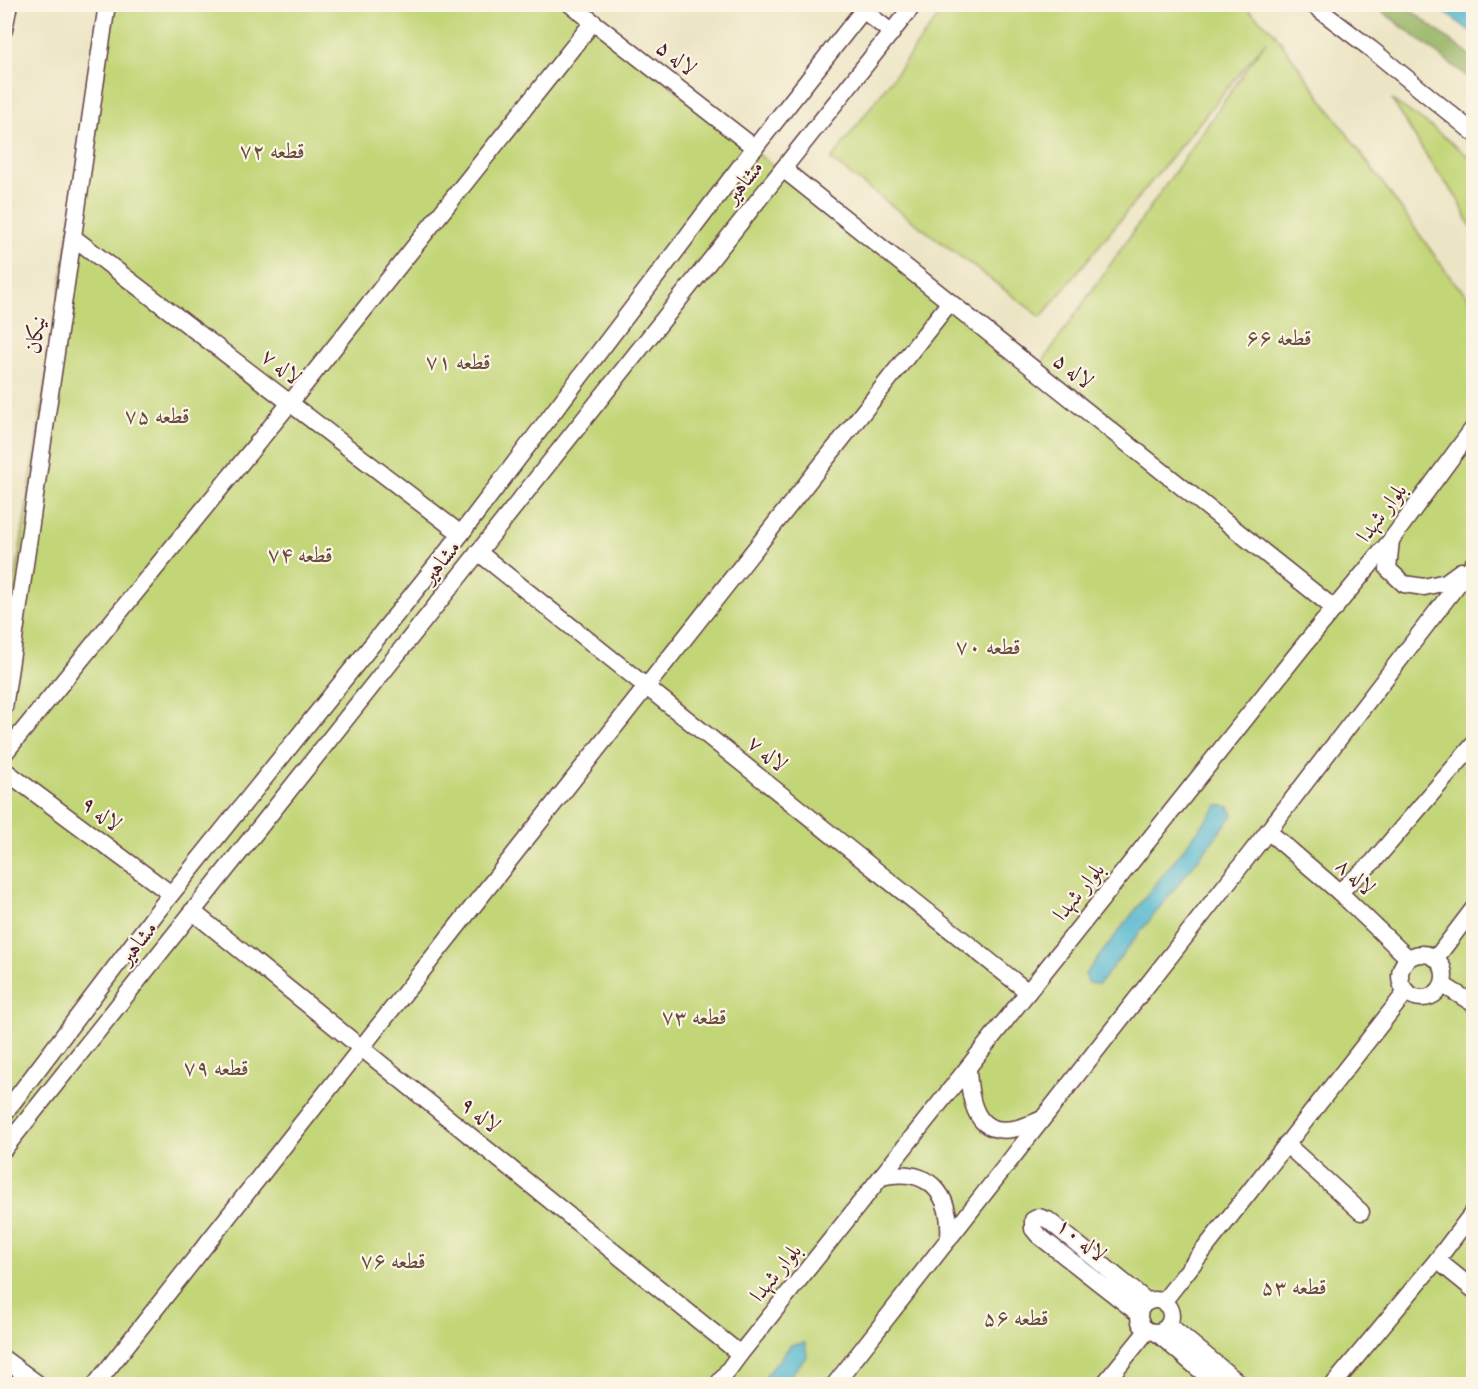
<svg xmlns="http://www.w3.org/2000/svg" width="1478" height="1389" font-family="'Libre Bodoni',Amiri,serif">
  <rect width="100%" height="100%" fill="#fcf5e5"/>
  <filter id="ink" filterUnits="userSpaceOnUse"><feTurbulence type="fractalNoise" baseFrequency=".0167" numOctaves="2"/><feDisplacementMap in="SourceGraphic" scale="12" xChannelSelector="R" yChannelSelector="G"/><feConvolveMatrix kernelMatrix="1 2 1 2 8 2 1 2 1" color-interpolation-filters="sRGB"/></filter>
  <filter id="wash" filterUnits="userSpaceOnUse"><feTurbulence type="fractalNoise" baseFrequency=".008" numOctaves="4" result="noise"/><feDisplacementMap in="SourceGraphic" scale="24" xChannelSelector="R" yChannelSelector="G"/><feGaussianBlur stdDeviation="1.35" result="paint"/><feColorMatrix in="noise" values="0 0 0 0 0 0 0 0 0 0 0 0 0 0 0 0 0 1.4 0 .05"/><feComposite in="paint" operator="in"/></filter>
  <g filter="url(#wash)">
    <rect width="100%" height="100%" fill="#ece5c5"/>
    <g fill="#c2d577" stroke="#867a51" stroke-width="1.5">
      <polygon points="104,5 567,5 1036,371 1266,41 1041,317 831,160 947,5 1242,5 1273,31 1453,281 1468,296 1473,310 1473,1384 5,1384 5,647"/>
      <polygon points="1392,100 1429,125 1473,160 1473,231 1457,198 1431,163"/>
    </g>
    <polygon fill="#99b668" stroke="#726a4a" stroke-width="1.5" points="1374,5 1404,5 1473,58 1473,81"/>
    <g fill="#52b8d0" stroke="#4e6c7e" stroke-width="1.5">
      <polygon points="1435,5 1473,5 1473,33"/>
      <polygon points="1218,805 1229,807 1233,815 1099,984 1089,983 1085,974"/>
      <polygon points="805,1343 807,1356 783,1384 760,1384 791,1345"/>
    </g>
  </g>
  <g filter="url(#ink)">
    <g fill="none" stroke-linecap="round" stroke-linejoin="round">
      <g stroke="#623d42" stroke-width="19">
        <g id="minor">
          <polyline points="570,4 755,148"/>
          <polyline points="1312,4 1371,49 1474,133"/>
          <polyline points="863,10 892,33"/>
          <polyline points="4,30 9,4"/>
          <polyline points="783,169 1335,609"/>
          <polyline points="73,237 461,534"/>
          <polyline points="1391,540 1388,569 1404,584 1424,587 1446,582 1461,571"/>
          <polyline points="478,552 1028,992"/>
          <polyline points="4,708 107,4"/>
          <polyline points="4,754 290,403 593,22"/>
          <polyline points="4,770 171,894"/>
          <polyline points="1268,831 1339,892 1408,958"/>
          <polyline points="1339,892 1373,862 1474,744"/>
          <polyline points="192,911 740,1354"/>
          <circle cx="1422" cy="976" r="22"/>
          <polyline points="1436,958 1474,908"/>
          <polyline points="1443,985 1474,1004"/>
          <path d="M 968,1068 C 970,1120 985,1145 1040,1120"/>
          <polyline points="4,1114 160,908 457,539 745,160 868,4"/>
          <polyline points="1286,1144 1361,1212"/>
          <polyline points="4,1149 914,4"/>
          <path d="M 881,1177 C 928,1166 952,1193 949,1239"/>
          <polyline points="1437,1260 1474,1290"/>
          <circle cx="1155" cy="1316" r="16"/>
          <polyline points="1163,1302 1406,992"/>
          <polyline points="1139,1314 1038,1235 1033,1229 1033,1220 1039,1217 1048,1220 1148,1302"/>
          <polyline points="1169,1325 1240,1384"/>
          <polyline points="1157,1333 1216,1384"/>
          <polyline points="4,1359 38,1384"/>
          <polyline points="96,1384 950,302"/>
          <polyline points="718,1384 740,1354 1304,645 1391,540 1474,427"/>
          <polyline points="835,1384 1268,831 1474,563"/>
          <polyline points="1104,1384 1147,1331"/>
          <polyline points="1334,1384 1437,1260 1474,1211"/>
        </g>
      </g>
      <use href="#minor" stroke="#fff" stroke-width="16"/>
    </g>
  </g>
  <g text-anchor="middle" dominant-baseline="central" stroke-width="4.5" stroke-linejoin="round" paint-order="stroke">
    <g font-size="22" fill="#4a1f2b" stroke="#fcf5e5">
      <text transform="translate(676 58) rotate(38)">لاله ۵</text>
      <text transform="translate(744 182) rotate(-51)">مشاهیر</text>
      <text transform="translate(36 335) rotate(-82)">نیکان</text>
      <text transform="translate(281 367) rotate(38)">لاله ۷</text>
      <text transform="translate(1073 371) rotate(38)">لاله ۵</text>
      <text transform="translate(1382 513) rotate(-53)">بلوار شهدا</text>
      <text transform="translate(441 562) rotate(-51)">مشاهیر</text>
      <text transform="translate(767 754) rotate(39)">لاله ۷</text>
      <text transform="translate(101 814) rotate(37)">لاله ۹</text>
      <text transform="translate(1355 877) rotate(42)">لاله ۸</text>
      <text transform="translate(1079 892) rotate(-51)">بلوار شهدا</text>
      <text transform="translate(138 943) rotate(-52)">مشاهیر</text>
      <text transform="translate(480 1115) rotate(39)">لاله ۹</text>
      <text transform="translate(1081 1240) rotate(38)">لاله ۱۰</text>
      <text transform="translate(776 1273) rotate(-51)">بلوار شهدا</text>
    </g>
    <g font-size="22" fill="#684c3e" stroke="#fcf5e5">
      <text x="272" y="151">قطعه ۷۲</text>
      <text x="1279" y="338">قطعه ۶۶</text>
      <text x="458" y="362">قطعه ۷۱</text>
      <text x="157" y="416">قطعه ۷۵</text>
      <text x="300" y="555">قطعه ۷۴</text>
      <text x="988" y="647">قطعه ۷۰</text>
      <text x="694" y="1017">قطعه ۷۳</text>
      <text x="216" y="1068">قطعه ۷۹</text>
      <text x="393" y="1261">قطعه ۷۶</text>
      <text x="1294" y="1287">قطعه ۵۳</text>
      <text x="1016" y="1318">قطعه ۵۶</text>
    </g>
  </g>
  <rect width="1478" height="1389" fill="none" stroke="#fcf5e5" stroke-width="24"/>
</svg>
